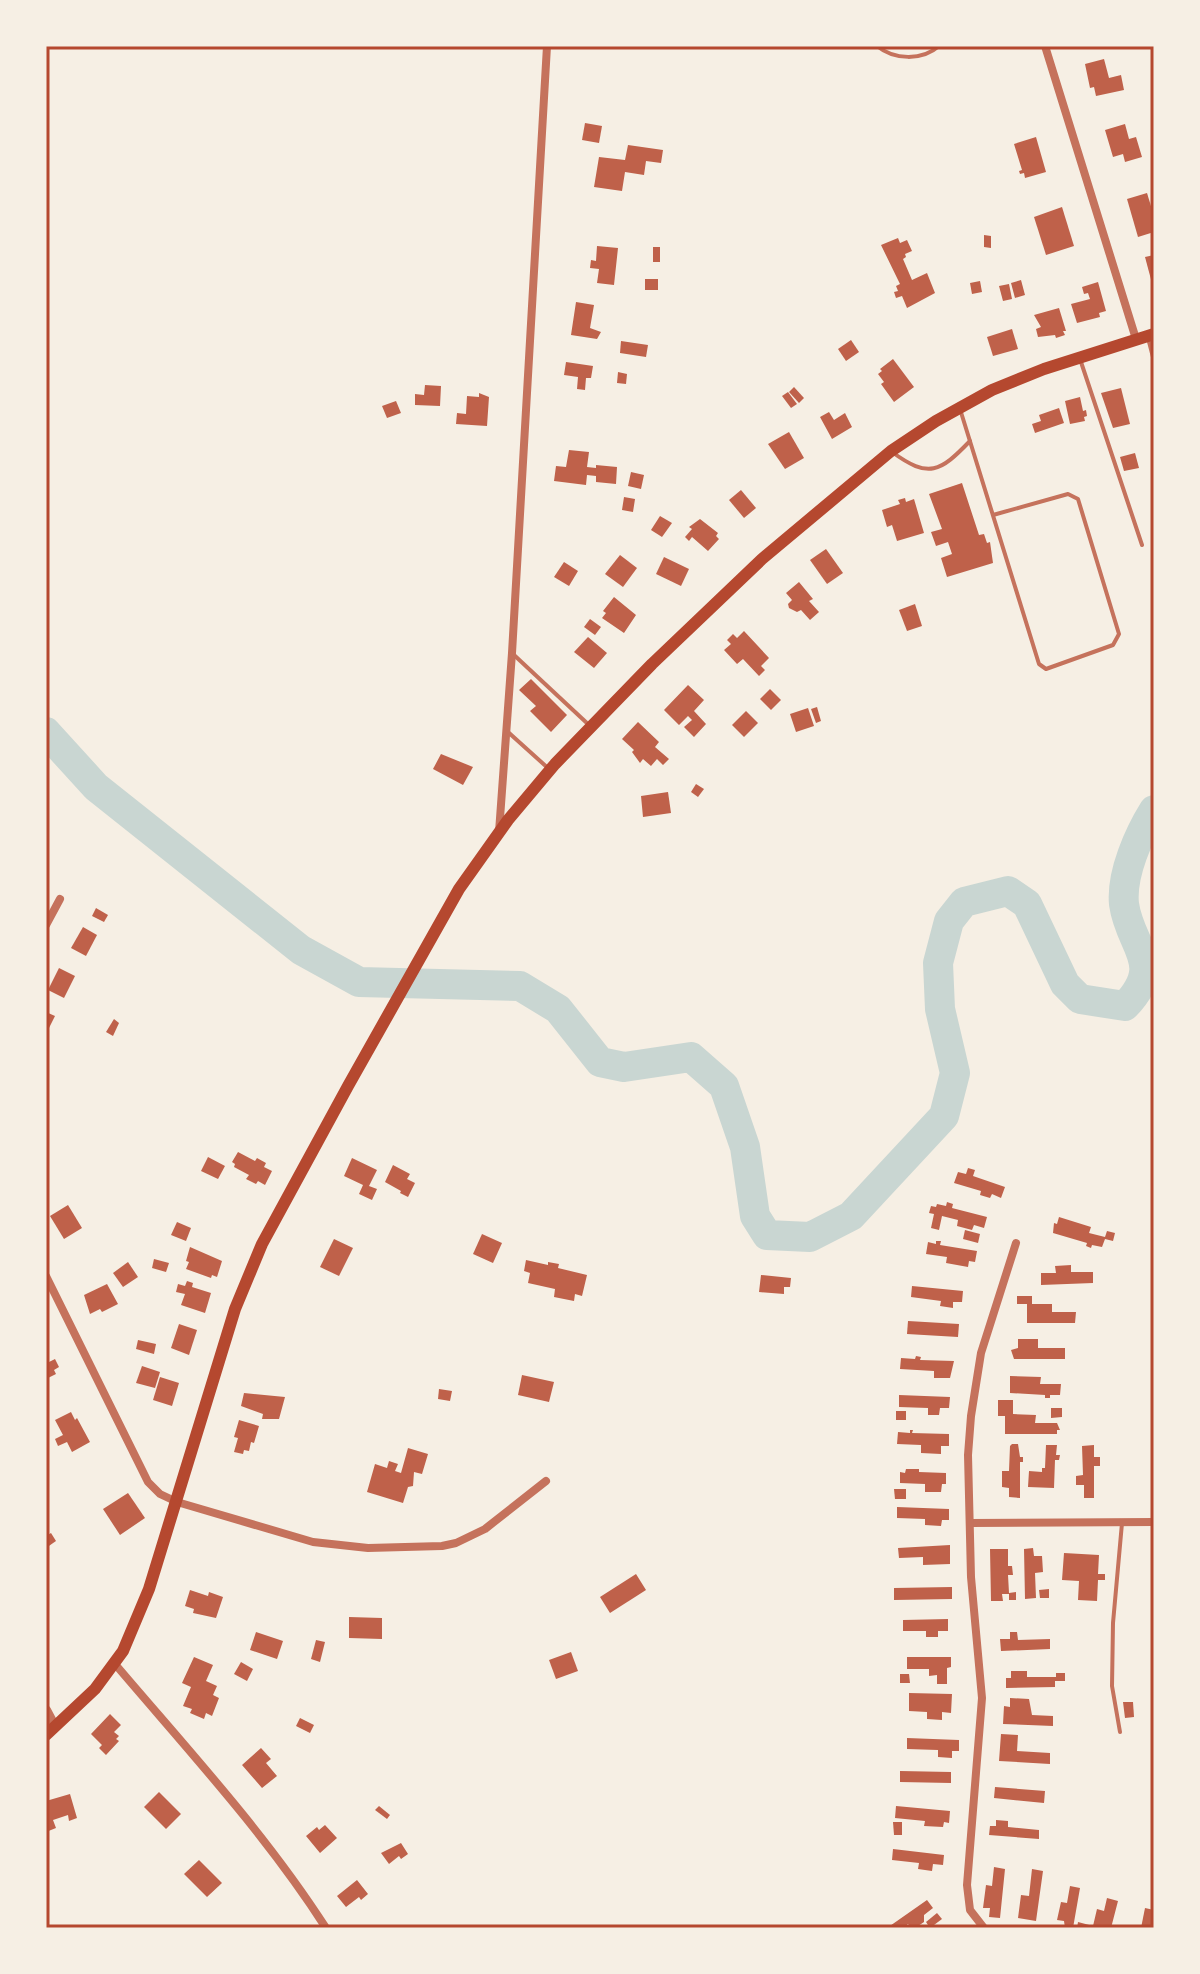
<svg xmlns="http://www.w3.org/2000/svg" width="1200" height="1974" font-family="'Public Sans',sans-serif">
  <rect width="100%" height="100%" fill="#f6efe4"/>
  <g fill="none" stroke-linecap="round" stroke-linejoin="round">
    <path stroke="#c9d6d2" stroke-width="30" d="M 46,732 L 96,787 L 301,950 L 359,982 L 520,986 L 558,1009 L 600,1062 L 624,1067 L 691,1057 L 724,1086 L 745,1147 L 755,1216 L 767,1235 L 810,1237 L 851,1216 L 944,1116 L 955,1073 L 940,1009 L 938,963 L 949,921 L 964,902 L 1008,891 L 1027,904 L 1065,984 L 1080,999 L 1125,1006 C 1166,963 1130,948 1124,904 C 1121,874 1139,834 1154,810"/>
  </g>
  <g fill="#bf614a">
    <polygon points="1104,59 1109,78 1121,75 1124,90 1096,96 1094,87 1090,88 1085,64"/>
    <polygon points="585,123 602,126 599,143 582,140"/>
    <polygon points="1125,124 1129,139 1136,137 1142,157 1125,162 1123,154 1113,157 1105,130"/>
    <polygon points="1036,137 1046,172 1025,178 1024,173 1020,174 1019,171 1022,170 1014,144"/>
    <polygon points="628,145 663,150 661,163 646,161 644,175 625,172 622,191 594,187 599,157 625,160"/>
    <polygon points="1147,193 1154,216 1154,232 1138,237 1127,199"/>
    <polygon points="1062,207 1074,246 1046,255 1034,217"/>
    <polygon points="984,235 991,236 991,248 984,247"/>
    <polygon points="898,238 900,243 907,240 912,251 905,254 906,257 903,259 912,280 927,273 935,293 907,308 902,296 896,298 894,292 898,291 896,286 900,284 881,245"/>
    <polygon points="597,246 618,248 614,285 597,283 599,269 590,268 591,260 596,261"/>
    <rect x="653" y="247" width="7" height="15"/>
    <polygon points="1154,255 1154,287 1153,287 1145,257"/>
    <rect x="645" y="279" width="13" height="11"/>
    <polygon points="1021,280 1025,295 1015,298 1011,283"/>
    <polygon points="980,281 982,292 972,294 970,283"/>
    <polygon points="1098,282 1106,311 1099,313 1100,317 1077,323 1071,304 1090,299 1088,293 1084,294 1082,287"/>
    <polygon points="1009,284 1012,299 1003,301 999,286"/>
    <polygon points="576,302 594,305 590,328 601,332 597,339 571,335"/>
    <polygon points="1059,308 1066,331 1063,331 1065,335 1056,338 1055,335 1038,337 1036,329 1041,327 1034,315"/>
    <polygon points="1012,329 1018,349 993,356 987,337"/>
    <polygon points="851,340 859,352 846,361 838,349"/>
    <polygon points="621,341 648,345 646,357 620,353"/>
    <polygon points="893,359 914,387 894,402 881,384 884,382 878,374 882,371 880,369"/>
    <polygon points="566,362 593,366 591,378 586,378 585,390 577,389 578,377 564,375"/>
    <polygon points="618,372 627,374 626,384 617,383"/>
    <polygon points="425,385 441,386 440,406 415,405 415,394 424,395"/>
    <polygon points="794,387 804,398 799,403 789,392"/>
    <polygon points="1121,388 1130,424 1113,428 1101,393"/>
    <polygon points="788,392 797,404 791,408 782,396"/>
    <polygon points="479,393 489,397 487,426 456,424 457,413 466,414 467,396 479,397"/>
    <polygon points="1080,397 1083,411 1086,410 1087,416 1084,417 1085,421 1070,424 1065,401"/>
    <polygon points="396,401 401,413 387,418 382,406"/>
    <polygon points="1059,408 1064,423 1035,433 1032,424 1041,421 1039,415"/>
    <polygon points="829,412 834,420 845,413 852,427 832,439 820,417"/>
    <polygon points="789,432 804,458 785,469 768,444"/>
    <polygon points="569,450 589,452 587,467 596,468 596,465 617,467 616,484 596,482 596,476 587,475 586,485 554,481 556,466 566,467"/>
    <polygon points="1135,453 1139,468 1124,471 1120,457"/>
    <polygon points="631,472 644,475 641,489 628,486"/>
    <polygon points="962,483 979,535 984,534 987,543 990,542 993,563 947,577 941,558 952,554 948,542 936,546 931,532 942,529 929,494"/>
    <polygon points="741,490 756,508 744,518 729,500"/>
    <polygon points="624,497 635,499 633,512 622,510"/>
    <polygon points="905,498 906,502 914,499 924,533 897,541 892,525 887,527 882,510 900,504 898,500"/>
    <polygon points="660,516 672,523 662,537 651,530"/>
    <polygon points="700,519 718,533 716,536 719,539 708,551 692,537 689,541 685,537 692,529 689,527"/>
    <polygon points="826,549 843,573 827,584 810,560"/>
    <polygon points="620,555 637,568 623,587 605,574"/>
    <polygon points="664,557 689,569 681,586 656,574"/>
    <polygon points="564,562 578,571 569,586 554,577"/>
    <polygon points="799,582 813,599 809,601 819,612 810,620 801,610 797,612 789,608 788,604 792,600 786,593"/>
    <polygon points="614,597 636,615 624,633 602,618 606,613 603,611"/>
    <polygon points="915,604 922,626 907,631 899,610"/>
    <polygon points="590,619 601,627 595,635 584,627"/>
    <polygon points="744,631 769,658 761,666 765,670 759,676 743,659 737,664 724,650 731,644 727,640 733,634 737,638"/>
    <polygon points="588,637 607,653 594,668 574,652"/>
    <polygon points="531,679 567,715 551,732 530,711 536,706 519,690"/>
    <polygon points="688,685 704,700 694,711 706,724 694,737 684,727 692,720 688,716 679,725 664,710"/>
    <polygon points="770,689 781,700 771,710 760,699"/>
    <polygon points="817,707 821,721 816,723 811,709"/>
    <polygon points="808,708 814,726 796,732 790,714"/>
    <polygon points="746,711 758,723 744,737 732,725"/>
    <polygon points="638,722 659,742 655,747 669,759 663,765 657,759 651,766 643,759 640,763 632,752 634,750 622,739"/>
    <polygon points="441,754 473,767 463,785 433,769"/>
    <polygon points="696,784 704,789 698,797 691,792"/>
    <polygon points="668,792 671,813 643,817 641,796"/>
    <polygon points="96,908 108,915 104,922 92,916"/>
    <polygon points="83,927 97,935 86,956 71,948"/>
    <polygon points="59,968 75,976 64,998 48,990"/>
    <polygon points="46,1012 55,1016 46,1034"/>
    <polygon points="114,1019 119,1023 113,1036 106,1032"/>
    <polygon points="238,1152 255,1161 257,1158 266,1163 264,1167 272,1171 265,1185 258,1181 256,1184 246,1179 249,1175 234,1167 235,1164 232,1162"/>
    <polygon points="208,1157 225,1166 218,1179 201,1171"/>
    <polygon points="352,1158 377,1170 369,1186 377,1189 372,1200 359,1194 363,1185 344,1176"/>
    <polygon points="393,1165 410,1174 407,1179 415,1183 408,1197 400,1193 401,1191 385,1182"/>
    <polygon points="968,1168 975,1170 973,1176 1005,1187 1001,1198 992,1194 990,1198 980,1195 981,1191 954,1183 958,1172 966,1174"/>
    <polygon points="947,1202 953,1204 952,1208 987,1217 984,1228 974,1225 972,1230 957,1226 958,1220 942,1216 939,1230 931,1228 934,1214 929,1213 931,1206 936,1207 937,1204 946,1206"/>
    <polygon points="68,1205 82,1228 64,1239 50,1216"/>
    <polygon points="1059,1217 1091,1227 1089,1233 1105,1237 1107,1231 1115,1233 1113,1241 1105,1239 1102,1247 1092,1245 1091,1248 1086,1246 1087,1243 1053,1233 1054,1223 1057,1224"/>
    <polygon points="177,1222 191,1228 186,1241 171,1235"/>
    <polygon points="965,1230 980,1234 978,1243 963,1239"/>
    <polygon points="482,1234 502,1243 493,1263 473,1254"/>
    <polygon points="334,1239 353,1248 339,1276 320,1267"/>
    <polygon points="936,1241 941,1241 940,1245 977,1251 975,1262 969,1261 968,1267 946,1263 947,1257 926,1254 928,1242 936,1244"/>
    <polygon points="190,1247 222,1261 217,1277 212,1275 211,1278 186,1269 189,1262 186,1261"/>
    <polygon points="154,1259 169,1263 166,1272 152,1268"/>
    <polygon points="526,1260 548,1265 548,1262 559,1264 558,1268 587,1275 582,1296 575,1294 574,1301 554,1297 555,1289 528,1283 530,1273 524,1271"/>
    <polygon points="128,1262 138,1277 123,1287 113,1273"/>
    <polygon points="1071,1265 1071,1272 1093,1272 1093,1283 1041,1285 1041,1273 1056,1273 1055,1266"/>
    <polygon points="761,1275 791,1278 790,1287 784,1287 784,1294 759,1292"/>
    <polygon points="187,1281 193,1283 192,1287 211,1293 205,1313 181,1305 185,1294 176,1292 178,1284 185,1286"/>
    <polygon points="107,1284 118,1304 102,1312 100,1309 90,1314 84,1295"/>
    <polygon points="912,1286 963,1291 962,1302 953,1302 953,1308 940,1306 941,1301 911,1297"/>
    <polygon points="1017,1296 1032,1296 1032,1304 1052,1304 1052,1312 1076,1312 1075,1323 1027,1323 1027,1304 1017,1304"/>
    <polygon points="908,1321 959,1324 958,1337 907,1334"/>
    <polygon points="179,1324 197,1330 189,1355 171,1348"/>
    <polygon points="1018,1339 1038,1339 1038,1348 1065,1348 1065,1359 1014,1359 1011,1350 1018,1348"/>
    <polygon points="138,1340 156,1344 154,1354 136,1349"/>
    <polygon points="916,1356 921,1357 920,1360 954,1361 950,1378 934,1378 934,1371 900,1369 901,1358 915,1359"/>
    <polygon points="46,1357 49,1362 55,1359 59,1367 54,1370 56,1374 46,1379"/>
    <polygon points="142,1366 160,1372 155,1388 136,1383"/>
    <polygon points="522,1375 554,1382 549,1402 518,1395"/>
    <polygon points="1010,1376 1041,1377 1040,1384 1061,1384 1060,1395 1050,1395 1050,1398 1045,1398 1045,1395 1010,1393"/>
    <polygon points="160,1377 179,1383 172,1406 153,1400"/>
    <polygon points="439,1389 452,1391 450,1401 438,1399"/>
    <polygon points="244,1393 285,1397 279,1419 262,1419 263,1414 241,1406"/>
    <polygon points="899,1395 950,1397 949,1408 940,1408 939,1415 928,1415 928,1408 899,1407"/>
    <polygon points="998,1400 1013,1400 1013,1414 1036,1415 1035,1423 1057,1423 1060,1430 1057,1430 1057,1434 1005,1434 1005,1416 998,1416"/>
    <polygon points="1051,1408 1062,1408 1062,1417 1051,1418"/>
    <rect x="896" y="1411" width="10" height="9"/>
    <polygon points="71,1412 75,1420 77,1418 90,1442 72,1452 67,1442 58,1446 55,1439 63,1435 55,1420"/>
    <polygon points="239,1420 259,1426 254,1443 251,1442 249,1451 244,1450 243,1454 234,1452 238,1438 234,1437"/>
    <polygon points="910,1430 913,1430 912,1433 949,1434 949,1446 941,1446 941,1454 921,1453 921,1445 897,1444 898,1432 910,1433"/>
    <polygon points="1012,1444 1018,1444 1020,1457 1023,1457 1023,1462 1020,1462 1020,1498 1009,1497 1009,1488 1002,1487 1002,1471 1009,1471 1010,1446"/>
    <polygon points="1046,1445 1057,1445 1056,1455 1060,1455 1059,1460 1055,1460 1054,1488 1028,1487 1029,1471 1042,1472 1042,1468 1045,1468"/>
    <polygon points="1094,1445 1094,1457 1100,1457 1100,1466 1094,1466 1094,1498 1084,1498 1084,1485 1076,1485 1076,1476 1083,1475 1082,1446"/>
    <polygon points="408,1448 428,1454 422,1474 414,1472 413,1486 408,1487 403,1503 367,1492 375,1464 387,1468 389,1461 398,1464 395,1471 401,1473"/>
    <polygon points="906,1469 919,1469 919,1472 946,1473 946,1484 942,1484 941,1492 925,1492 925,1484 900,1483 900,1472 905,1473"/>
    <polygon points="894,1489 906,1489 906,1499 895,1499"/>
    <polygon points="128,1493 145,1518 120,1535 103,1509"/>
    <polygon points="897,1507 949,1509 949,1520 942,1520 941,1526 925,1525 925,1519 897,1518"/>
    <polygon points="51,1533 56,1541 46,1548 46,1536"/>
    <polygon points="950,1545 950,1564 923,1565 923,1557 899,1558 898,1548"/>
    <polygon points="1033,1548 1034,1556 1042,1556 1043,1572 1035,1573 1036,1598 1025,1599 1024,1549"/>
    <polygon points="990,1549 1008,1549 1008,1566 1012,1566 1013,1575 1008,1575 1009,1593 1016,1592 1016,1600 1009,1600 1009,1594 1002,1594 1003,1601 991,1601"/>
    <polygon points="1064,1553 1099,1555 1098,1574 1105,1574 1105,1580 1098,1580 1097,1601 1078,1600 1079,1581 1062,1580"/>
    <polygon points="636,1574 646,1590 610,1613 600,1597"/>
    <polygon points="952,1587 952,1599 894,1600 894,1588"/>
    <polygon points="1049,1589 1049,1598 1040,1598 1039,1590"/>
    <polygon points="190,1590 208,1596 209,1592 223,1597 216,1618 193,1613 194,1609 185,1606"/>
    <polygon points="349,1617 382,1618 382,1639 349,1638"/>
    <polygon points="948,1619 948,1631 938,1631 938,1637 926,1637 926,1631 903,1631 903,1620"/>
    <polygon points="256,1632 283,1641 277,1659 250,1650"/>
    <polygon points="1010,1632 1017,1632 1018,1640 1050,1639 1050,1649 1001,1651 1000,1639 1010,1639"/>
    <polygon points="316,1640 325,1642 320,1662 311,1659"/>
    <polygon points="571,1652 578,1671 556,1679 549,1660"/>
    <polygon points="194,1657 213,1665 206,1681 217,1686 213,1695 219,1698 212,1716 206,1713 204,1719 190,1713 192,1709 183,1706 191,1687 182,1683"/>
    <polygon points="907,1657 951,1657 951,1667 947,1668 947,1684 937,1684 937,1675 929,1676 929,1669 907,1669"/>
    <polygon points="241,1662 253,1669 247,1681 234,1674"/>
    <polygon points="1011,1671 1027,1671 1027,1677 1056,1677 1056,1673 1065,1673 1065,1681 1055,1681 1055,1687 1006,1688 1006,1678 1011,1678"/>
    <polygon points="900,1674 909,1674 910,1683 900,1683"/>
    <polygon points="909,1693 952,1694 951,1713 942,1712 942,1720 927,1719 927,1712 909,1711"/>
    <polygon points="1010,1698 1029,1699 1032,1715 1053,1716 1053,1726 1003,1724 1004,1706 1010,1707"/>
    <polygon points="1123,1702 1133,1702 1134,1717 1125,1718"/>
    <polygon points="110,1714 121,1725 114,1732 119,1736 116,1739 119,1741 106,1755 99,1748 102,1745 91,1734"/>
    <polygon points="300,1718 314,1725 310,1733 296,1726"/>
    <polygon points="1001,1734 1018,1735 1017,1751 1050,1753 1050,1764 999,1761"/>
    <polygon points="907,1738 959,1740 959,1751 952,1751 952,1758 938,1757 938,1750 907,1749"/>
    <polygon points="261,1748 271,1759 266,1763 277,1776 262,1788 242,1765"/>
    <polygon points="900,1771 951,1772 951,1783 900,1782"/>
    <polygon points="995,1787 1045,1791 1044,1803 994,1798"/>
    <polygon points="159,1792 181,1814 166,1829 144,1807"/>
    <polygon points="70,1794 77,1818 69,1821 68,1815 53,1820 56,1828 46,1832 46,1801"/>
    <polygon points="379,1806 390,1815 387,1819 375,1810"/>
    <polygon points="896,1806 950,1811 949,1823 944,1822 943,1827 924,1826 925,1821 895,1818"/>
    <polygon points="996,1820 1008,1821 1008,1827 1039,1830 1039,1839 989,1835 990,1826 996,1826"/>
    <polygon points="893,1822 902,1822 902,1835 894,1835"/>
    <polygon points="325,1825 337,1838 320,1853 306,1836 317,1827 319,1830"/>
    <polygon points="401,1843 408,1854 401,1859 399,1856 389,1864 381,1853"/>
    <polygon points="893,1849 944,1855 943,1865 933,1864 932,1871 918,1869 919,1863 892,1860"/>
    <polygon points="199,1860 222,1883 207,1897 184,1874"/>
    <polygon points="994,1867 1005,1869 1000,1918 989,1917 990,1908 983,1908 986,1885 992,1886"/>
    <polygon points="1032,1869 1043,1871 1036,1921 1018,1918 1021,1895 1029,1896"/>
    <polygon points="357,1880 368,1894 361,1900 359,1897 346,1907 337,1896"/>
    <polygon points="1070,1886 1080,1888 1073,1928 1065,1928 1064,1921 1057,1920 1061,1902 1067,1903"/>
    <polygon points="1107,1898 1118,1901 1111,1928 1077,1928 1078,1922 1093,1926 1097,1909 1104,1911"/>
    <polygon points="927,1900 933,1908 924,1915 924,1922 915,1928 911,1928 908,1924 903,1928 887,1928"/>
    <polygon points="1145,1908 1154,1910 1152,1928 1141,1928"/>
    <polygon points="937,1913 942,1919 930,1928 926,1922"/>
  </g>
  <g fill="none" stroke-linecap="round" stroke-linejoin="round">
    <g stroke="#c5725c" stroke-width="4">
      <path d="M 877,46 C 894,60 922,61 939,46"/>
      <polyline points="1148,338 1154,361"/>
      <polyline points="1080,359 1142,545"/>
      <polyline points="960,409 1039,664 1046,669 1113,645 1119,634 1078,499 1068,494 993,515"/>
      <path d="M 892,452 C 929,479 940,472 970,441"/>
      <polyline points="514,655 589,725"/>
      <polyline points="508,732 549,769"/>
      <polyline points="1120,1732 1112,1686 1113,1623 1122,1523"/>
    </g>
    <g stroke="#c5725c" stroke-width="8">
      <polyline points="1045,46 1136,339"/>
      <polyline points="499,832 512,653 547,46"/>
      <polyline points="46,925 60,899"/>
      <polyline points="46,1276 148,1482 160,1494 177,1502 313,1542 368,1548 442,1546 456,1543 485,1529 546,1481"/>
      <polyline points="970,1523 1154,1522"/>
      <path d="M 115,1664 C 188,1750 265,1833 326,1928"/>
      <polyline points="984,1928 970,1910 967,1885 982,1698 971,1577 968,1455 971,1416 981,1353 1016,1243"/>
    </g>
    <polyline stroke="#c5725c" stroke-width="10" points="46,1710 55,1727"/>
    <polyline stroke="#b5482f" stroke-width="12" points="46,1735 95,1689 123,1651 149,1589 235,1309 262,1244 348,1086 459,889 508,820 555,764 652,664 762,559 891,451 936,421 992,390 1044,369 1154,334"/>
  </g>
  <rect width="1200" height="1974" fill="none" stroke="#f6efe4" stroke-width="96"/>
  <rect x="48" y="48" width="1104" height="1878" fill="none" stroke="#b5482f" stroke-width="3"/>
</svg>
